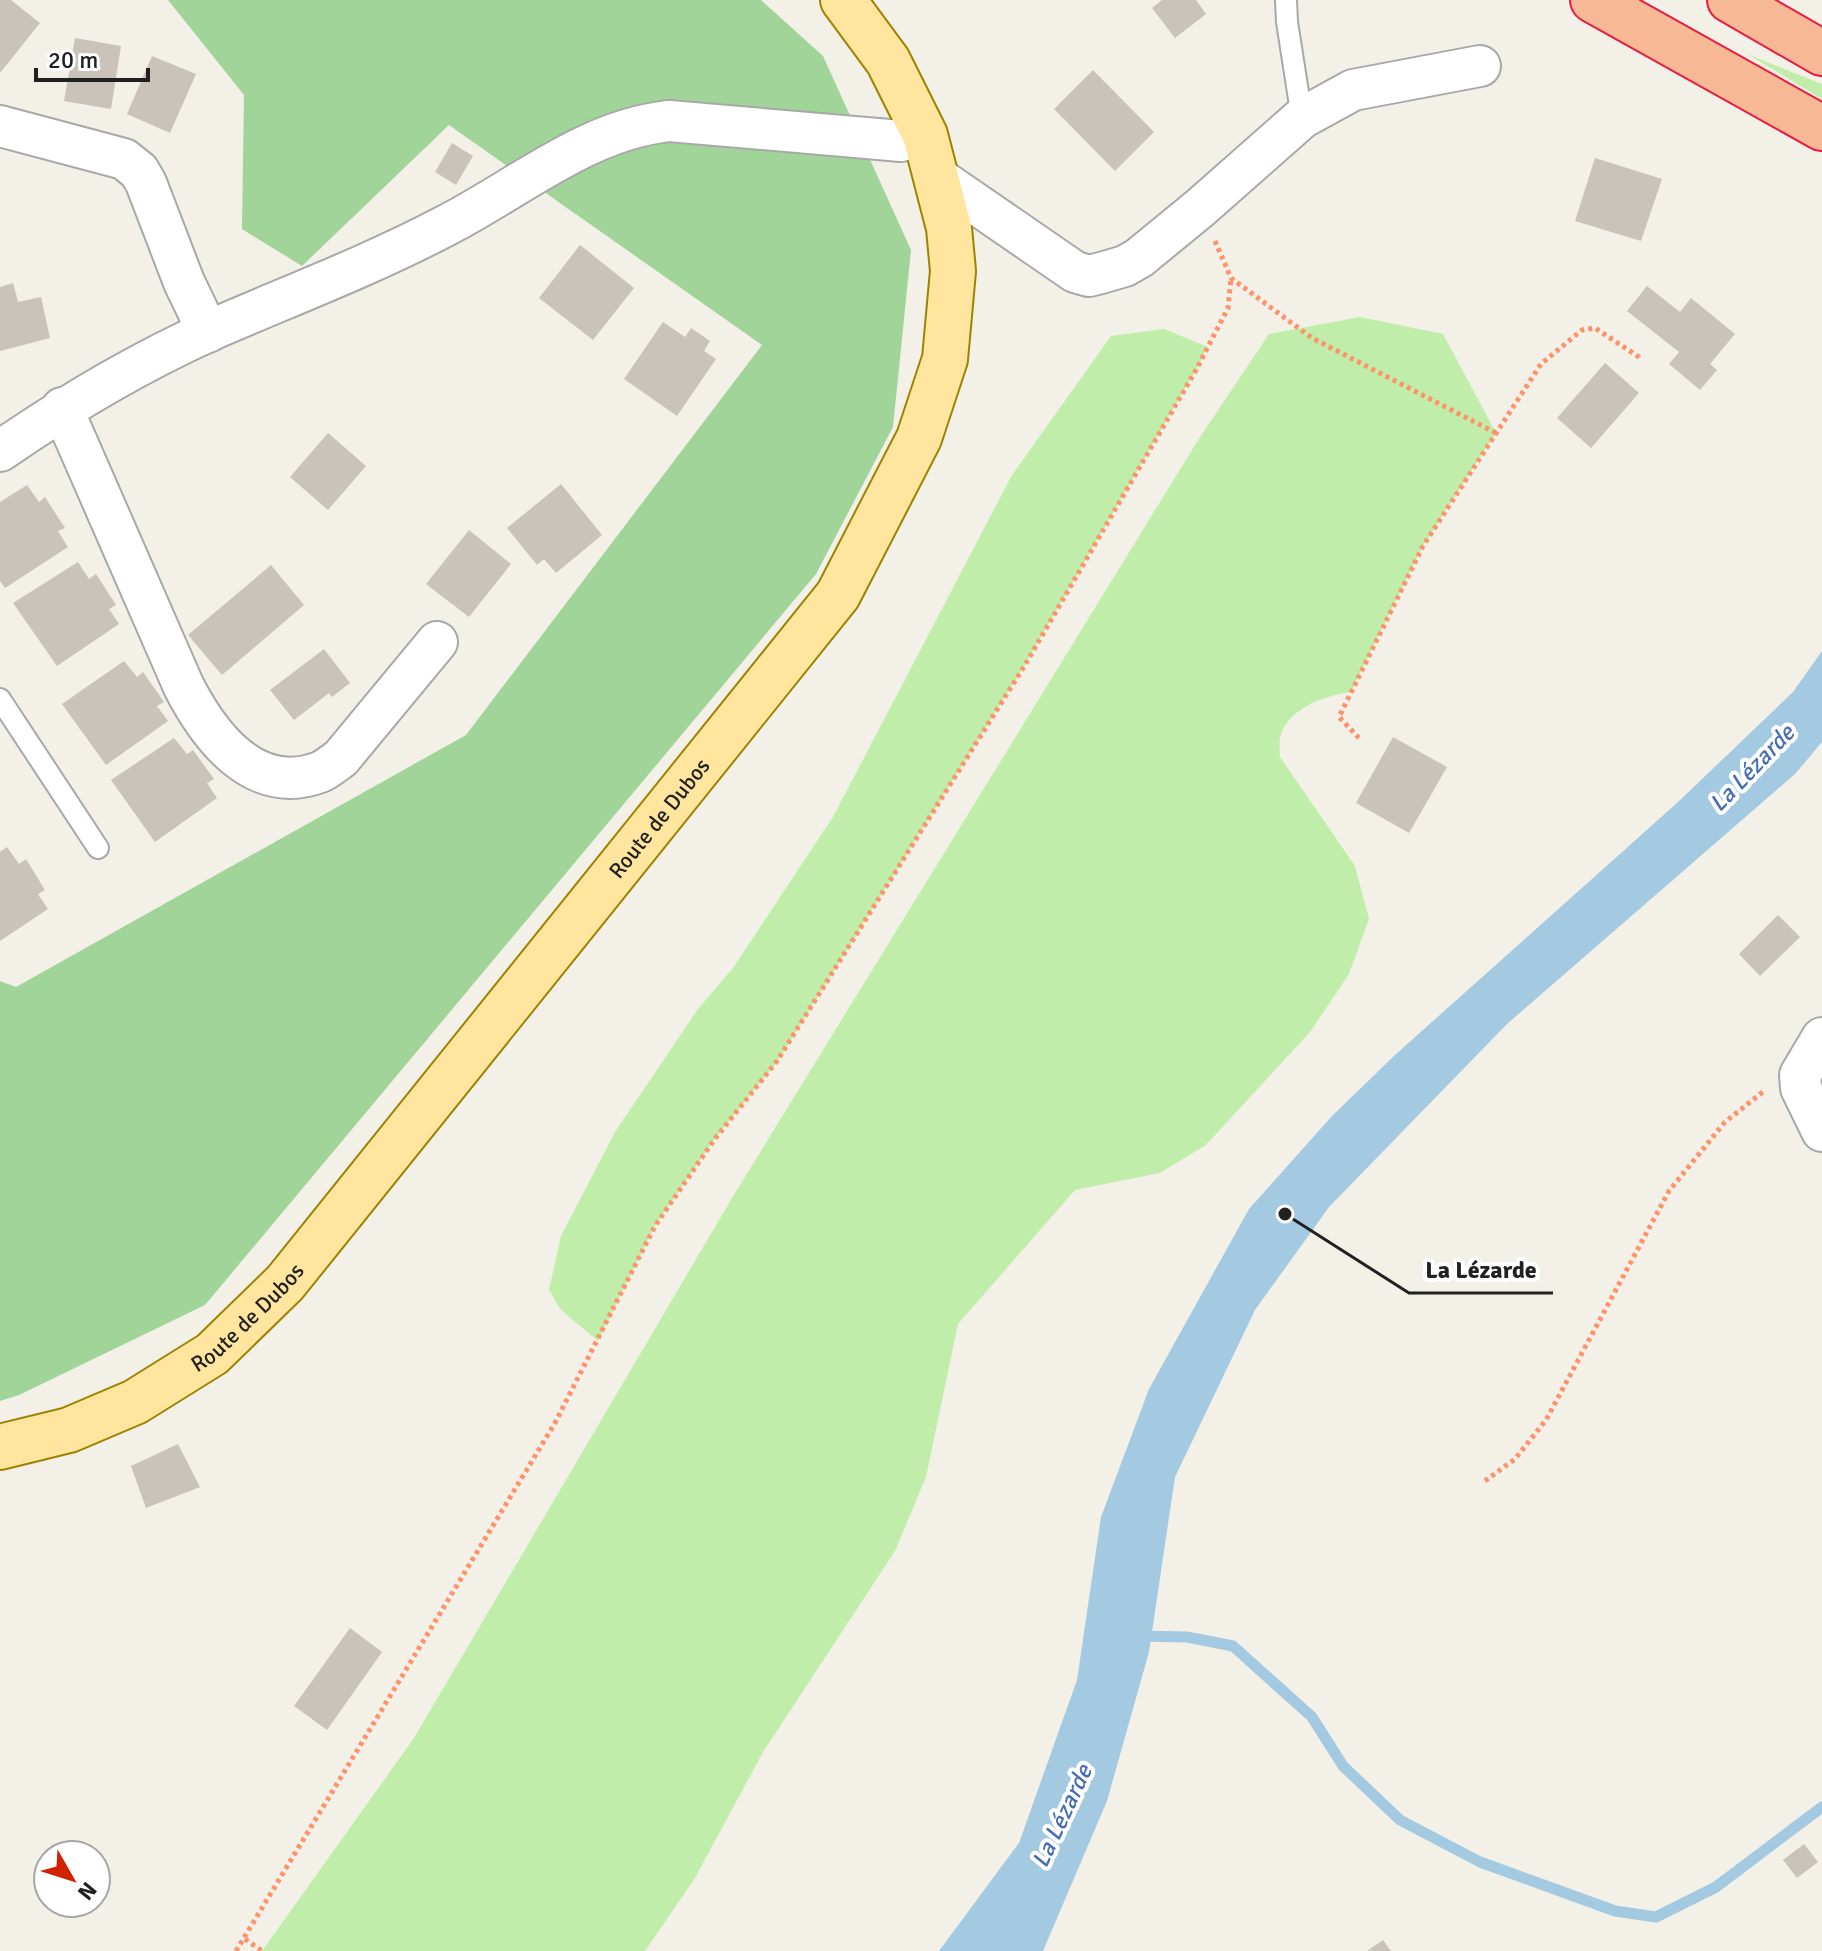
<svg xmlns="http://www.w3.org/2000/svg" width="1822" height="1951" font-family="Signika,sans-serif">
  <rect width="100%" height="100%" fill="#f2f0e7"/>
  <g fill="#c0eeaa">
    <polygon points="1747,54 1822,84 1822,99"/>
    <path d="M 1360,317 L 1443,334 L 1496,433 L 1423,546 L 1351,692 C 1326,695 1286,709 1280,738 C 1279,743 1280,751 1280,757 L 1355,866 L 1369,919 L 1349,974 L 1310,1032 L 1206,1145 L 1160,1173 L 1075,1190 L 958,1324 L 926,1477 L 895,1551 L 763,1752 L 695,1878 L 645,1951 L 262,1951 L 414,1738 L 732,1198 L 1200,437 L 1269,334 Z"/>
    <polygon points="1164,329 1208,347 1196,370 1025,665 778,1061 714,1140 655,1226 598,1341 561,1310 549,1290 561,1236 615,1132 698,1009 733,968 833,817 1012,475 1111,336"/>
  </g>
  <polygon fill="#a0d499" points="168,0 761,0 823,56 911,250 893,427 816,574 205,1305 19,1395 0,1401 0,981 16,987 466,735 762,345 449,125 302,266 242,229 244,95"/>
  <polygon fill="#a4cae2" points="1822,651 1822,742 1795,774 1507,1024 1329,1207 1255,1310 1175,1477 1149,1652 1107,1801 1043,1951 939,1951 1019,1843 1077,1680 1101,1517 1149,1389 1249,1209 1332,1116 1395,1055 1678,802 1793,692"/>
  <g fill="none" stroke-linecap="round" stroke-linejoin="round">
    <polyline stroke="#a4cae2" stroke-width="11" points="1137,1636 1187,1637 1233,1646 1312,1717 1343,1766 1400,1820 1480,1862 1615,1911 1656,1917 1716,1887 1822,1807"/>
  </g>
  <g fill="#cac3b9">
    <polygon points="0,0 11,0 40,23 0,73"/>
    <polygon points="1162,0 1196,0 1206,14 1175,38 1152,8"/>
    <polygon points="75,38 121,46 111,109 64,101"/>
    <polygon points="152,56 196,74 170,133 127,114"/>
    <polygon points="1093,70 1154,132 1115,171 1054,109"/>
    <polygon points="452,143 473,156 456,185 435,172"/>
    <polygon points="1595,158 1662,179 1641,241 1575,221"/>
    <polygon points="580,245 634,288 593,340 539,298"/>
    <polygon points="13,283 18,302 41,297 50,338 0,351 0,287"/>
    <polygon points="1647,286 1680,312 1691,298 1735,334 1710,364 1717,370 1700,390 1669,364 1679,352 1627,311"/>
    <polygon points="663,322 685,337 691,328 710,341 704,351 716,359 677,416 624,379"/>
    <polygon points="1605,363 1639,393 1591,448 1557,418"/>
    <polygon points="328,433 366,466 328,510 290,477"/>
    <polygon points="561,484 602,535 556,573 544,559 537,565 507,528"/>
    <polygon points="27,485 39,502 45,497 65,528 58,531 68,547 5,588 0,581 0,502"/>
    <polygon points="469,530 511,564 469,617 426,584"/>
    <polygon points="78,562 89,579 96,574 116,605 109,609 119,624 57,666 13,603"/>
    <polygon points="271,565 304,605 222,675 188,635"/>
    <polygon points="324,649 350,683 332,697 329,693 294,720 270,690"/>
    <polygon points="124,661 137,677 143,672 164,702 157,706 168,721 106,765 62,704"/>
    <polygon points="1393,737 1447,767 1409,833 1356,803"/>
    <polygon points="174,738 187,754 193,750 214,779 207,783 217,798 155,842 111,780"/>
    <polygon points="7,847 19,864 26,859 45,890 38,894 48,909 0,941 0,852"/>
    <polygon points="1778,915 1800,937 1760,976 1739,954"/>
    <polygon points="178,1444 200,1487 146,1508 131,1466"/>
    <polygon points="350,1628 382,1652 327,1730 294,1706"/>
    <polygon points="1804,1844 1818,1862 1797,1878 1783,1860"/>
    <polygon points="1383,1940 1391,1951 1367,1951"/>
  </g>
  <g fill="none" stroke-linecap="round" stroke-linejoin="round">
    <g stroke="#a8a8a8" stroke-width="24">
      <g id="service">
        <polyline points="1286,0 1287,22 1302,118"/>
        <polyline points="0,699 98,848"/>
      </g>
    </g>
    <g stroke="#a8a8a8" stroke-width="44">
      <g id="minor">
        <polyline points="0,126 124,159 139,171 146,183 184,282 208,332"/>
        <polyline points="937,177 1075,272 1089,276 1101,273 1125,266 1139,258 1200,208 1302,118 1353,90 1480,66"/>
        <path d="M 62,408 L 184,687 C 210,737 255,797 320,772 C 327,769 334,763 341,758 L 437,642"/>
        <path d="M 0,451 C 67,405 138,363 211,330 C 289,296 369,266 445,226 C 518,189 585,130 669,121 L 901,141 L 925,135"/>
        <polyline points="1822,1038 1800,1075 1801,1088 1822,1131"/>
      </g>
    </g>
    <g stroke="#9d8300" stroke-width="48">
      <g id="primary">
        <path id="s1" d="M 0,1447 L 69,1430 L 135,1402 L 212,1354 L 285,1283 L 838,595 L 919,438 L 945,359 L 953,271 L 949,228 L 925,135 L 888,61 L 843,0"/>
      </g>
    </g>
    <g stroke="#e81c40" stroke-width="48">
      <g id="trunk">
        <polyline points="1593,0 1822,128"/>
        <polyline points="1730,0 1822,53"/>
      </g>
    </g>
    <g stroke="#ff926a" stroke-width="5" stroke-dasharray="4 4" stroke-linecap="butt">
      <polyline points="1215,241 1231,278 1312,338 1496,433"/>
      <polyline points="1359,738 1339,717 1423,546 1541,364 1582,330 1595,328 1642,359"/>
      <polyline points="1485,1481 1515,1459 1546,1420 1669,1191 1725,1122 1764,1091"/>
      <polyline points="245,1939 262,1951"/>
      <polyline points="236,1951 555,1423 655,1226 714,1140 777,1061 1025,665 1196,370 1228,308 1231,278"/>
    </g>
    <use href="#service" stroke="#fff" stroke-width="20"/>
    <use href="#minor" stroke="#fff" stroke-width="40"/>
    <use href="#primary" stroke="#ffe59e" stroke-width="44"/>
    <use href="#trunk" stroke="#f6b895" stroke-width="44"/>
  </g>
  <g text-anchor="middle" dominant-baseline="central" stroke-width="8" stroke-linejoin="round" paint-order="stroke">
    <g font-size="22" fill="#212121" stroke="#fff">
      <text stroke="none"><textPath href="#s1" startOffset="932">Route de Dubos</textPath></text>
      <text stroke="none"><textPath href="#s1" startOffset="284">Route de Dubos</textPath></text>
    </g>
    <g font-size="24" font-style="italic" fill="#456cb8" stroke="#fff">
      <text transform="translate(1752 768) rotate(-46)">La Lézarde</text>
      <text transform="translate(1062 1816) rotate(-65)">La Lézarde</text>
    </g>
  </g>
  <path fill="none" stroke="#212121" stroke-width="3" d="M1285 1214L1409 1293H1553"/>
  <circle fill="#212121" stroke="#fff" stroke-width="3" cx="1285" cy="1214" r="8"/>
  <g font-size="24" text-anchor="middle" font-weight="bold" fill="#212121" stroke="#fff" stroke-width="8" stroke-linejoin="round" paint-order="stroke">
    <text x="1481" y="1278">La Lézarde</text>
  </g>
  <g transform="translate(72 1879) rotate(129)"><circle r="38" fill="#ffffff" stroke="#a6a6a6" stroke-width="2"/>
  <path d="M0-6L14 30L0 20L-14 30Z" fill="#d12200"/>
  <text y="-12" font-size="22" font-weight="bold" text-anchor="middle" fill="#212121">N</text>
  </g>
  <path d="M36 68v12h112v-12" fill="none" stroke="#212121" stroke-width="4"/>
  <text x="48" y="68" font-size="24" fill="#212121" stroke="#ffffff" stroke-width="6" paint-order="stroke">20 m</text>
</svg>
